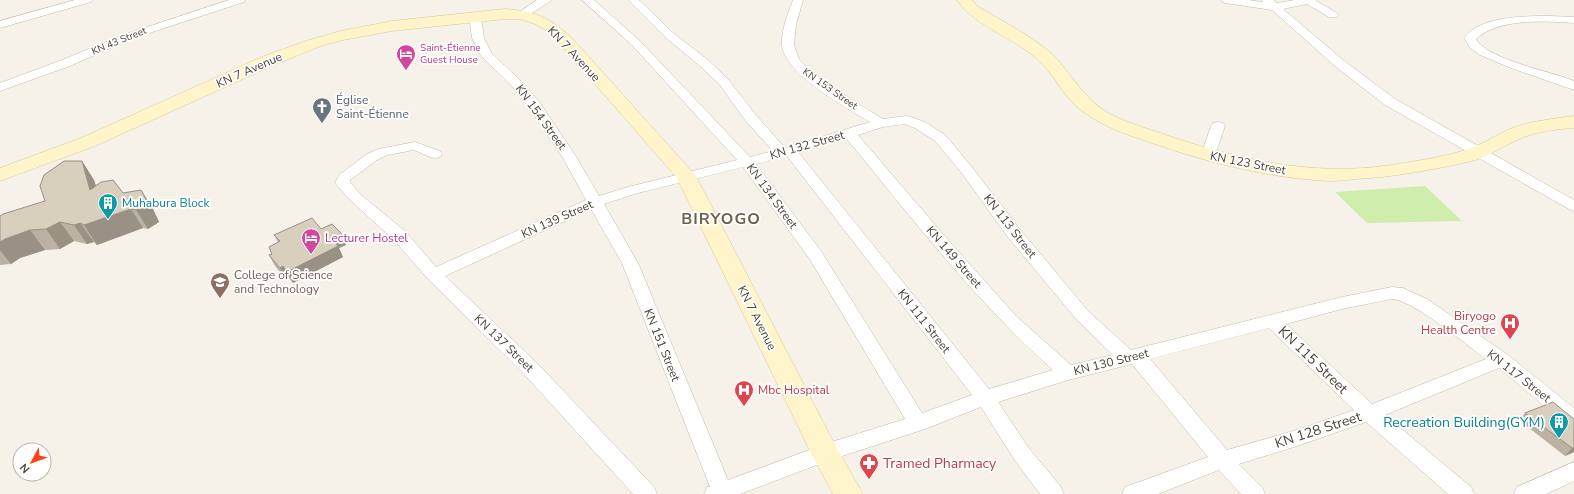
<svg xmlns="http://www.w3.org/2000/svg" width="1574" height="494" font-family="'Nunito Sans',sans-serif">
  <rect width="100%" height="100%" fill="#f6f2e9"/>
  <polygon fill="#cfeeae" points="1425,186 1462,221 1367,223 1335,192"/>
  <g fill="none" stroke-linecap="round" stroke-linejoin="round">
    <g stroke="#c3bbaa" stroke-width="1">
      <g id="street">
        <polygon points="75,0 92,0 91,2 0,28 0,21"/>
        <polygon points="229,0 245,0 244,2 131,39 70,66 0,91 0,83 62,60 123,35"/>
        <polygon points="537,0 552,0 526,17 518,17 516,15 518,13"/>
        <path d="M 582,0 L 594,0 L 640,41 L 750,157 L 773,151 L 745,120 L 720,85 L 700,66 L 664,36 L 628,0 L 639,0 L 672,32 L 708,60 L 728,79 L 755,114 L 785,148 L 870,122 C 847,108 784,74 782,45 C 781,30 788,14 793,0 L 803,0 L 796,25 L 794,45 L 799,59 L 808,68 L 833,88 L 883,119 L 906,116 L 911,117 L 925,122 L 945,135 L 971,166 L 1019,228 L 1088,311 L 1131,350 L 1342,297 L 1392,287 L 1403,288 L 1427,299 L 1508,355 L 1574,408 L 1574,427 L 1567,425 L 1499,368 L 1385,415 L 1471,487 L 1474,494 L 1448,494 L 1366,422 L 1297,446 L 1239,464 L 1262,487 L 1265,494 L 1241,494 L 1219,470 L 1158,494 L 1122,494 L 1125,487 L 1208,457 L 1132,364 L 1068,380 L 998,402 L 1028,447 L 1061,487 L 1064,494 L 1040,494 L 1014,459 L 981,407 L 925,429 L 830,460 L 740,494 L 704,494 L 707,487 L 710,487 L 622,263 L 591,209 L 445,276 L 538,364 L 654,487 L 657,494 L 633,494 L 524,374 L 428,279 L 393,239 L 351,201 L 335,183 L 339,175 L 367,154 L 378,149 L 415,142 L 440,151 L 442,154 L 440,157 L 435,158 L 430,157 L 414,150 L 387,155 L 377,160 L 350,180 L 350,182 L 361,195 L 405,231 L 436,267 L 586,200 L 563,158 L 528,106 L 510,84 L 481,56 L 472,38 L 469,16 L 475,13 L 481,16 L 484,38 L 492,54 L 518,78 L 538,100 L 577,158 L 599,196 L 628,187 L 737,160 L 632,45 ZM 905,124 L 915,128 L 935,141 L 961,172 L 1007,236 L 1076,319 L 1113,355 L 1071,365 L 1016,316 L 942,233 L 858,135 L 883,127 ZM 846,138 C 912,218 975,301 1053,370 L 989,389 L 799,153 ZM 787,156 L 972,395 L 922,413 L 821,251 L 756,164 ZM 743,167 L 809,258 L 905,419 L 825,444 L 728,480 L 638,263 L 604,204 L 638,193 ZM 1392,299 C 1415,301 1465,344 1486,359 L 1372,404 L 1286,324 L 1342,309 ZM 1269,328 L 1354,410 L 1297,430 L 1227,450 L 1150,359 Z"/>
        <polygon points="1220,0 1248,0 1263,2 1262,0 1273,0 1277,3 1295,0 1315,0 1337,13 1339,15 1337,17 1329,17 1307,4 1283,9 1343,60 1395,99 1574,200 1574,211 1569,209 1385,105 1335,66 1272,10 1225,3"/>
        <path d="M 1550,16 L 1574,17 L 1574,23 C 1545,21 1499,18 1476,39 C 1488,60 1551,71 1574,81 L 1574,90 L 1511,68 L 1480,55 L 1470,48 L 1464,38 C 1480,16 1525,16 1550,16 Z"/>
        <polygon points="1218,122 1223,123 1225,126 1215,155 1213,158 1208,159 1203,158 1201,155 1211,126 1213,123"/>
        <polygon points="1574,462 1574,481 1546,494 1514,494 1517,487"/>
      </g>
    </g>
    <g stroke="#dbca94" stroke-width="1">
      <g id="secondary">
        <path d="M 957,0 L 972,0 L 977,6 C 1000,20 1036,38 1054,56 C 1072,75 1083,97 1105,111 C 1123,122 1143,127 1163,134 C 1236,159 1314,177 1391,165 C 1415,161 1440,158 1462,151 C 1479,147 1494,136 1510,129 C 1530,121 1552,119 1574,116 L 1574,128 C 1557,129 1540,131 1524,137 C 1505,144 1488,158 1468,162 C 1431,170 1394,177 1356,179 C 1347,180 1338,181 1329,181 C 1271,178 1213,164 1158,145 C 1131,136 1104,128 1081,110 C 1064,98 1056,77 1041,63 C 1018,39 975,27 957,0 Z"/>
        <path d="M 505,9 C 535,11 548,17 571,37 L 696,176 L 835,445 L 863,494 L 833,494 L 811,453 L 677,178 L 559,43 L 544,29 L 535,24 L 520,19 L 505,19 L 392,31 L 343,40 L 321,46 L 276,64 L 95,146 L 0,181 L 0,168 L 81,138 L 264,56 L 309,40 L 341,31 L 392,21 Z"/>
      </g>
    </g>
    <use href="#street" fill="#fff" fill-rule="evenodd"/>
    <use href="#secondary" fill="#fff4ca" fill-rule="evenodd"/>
  </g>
  <g fill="#bbb2a3">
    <polygon points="82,161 94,180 96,186 123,193 141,190 153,209 159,222 148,229 143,228 97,245 94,242 87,244 74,241 60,249 45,250 20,258 11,264 0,265 0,216 45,201"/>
    <polygon points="321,229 346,245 339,248 343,257 293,283 288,277 285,278 275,266 269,255 272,254 278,242 274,235"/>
    <polygon points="1525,413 1574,419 1574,452 1565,456 1519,420"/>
  </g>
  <g fill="#989184">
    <polygon points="82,161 94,180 103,209 90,190"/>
    <polygon points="141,190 153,209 159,222 148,229 136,210"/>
    <polygon points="131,209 143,228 97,245 84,225"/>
    <polygon points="60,222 74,241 60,249 46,229"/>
    <polygon points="80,223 94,242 87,244 74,225"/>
    <polygon points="30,230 45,250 20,258 11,264 0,250 0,242 5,239"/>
    <polygon points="342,234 346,245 339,248 343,257 293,283 287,272 331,238"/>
    <polygon points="283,266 288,277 285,278 280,268"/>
    <polygon points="1572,448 1574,448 1574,452 1565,456"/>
  </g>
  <g fill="#d9cfbd" stroke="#989184">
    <polygon points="64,161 82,161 90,190 101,182 113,180 123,193 141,190 148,203 136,210 131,209 84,225 80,223 74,225 60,222 46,229 30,230 5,239 0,242 0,216 3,214 45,201 40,186 44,175"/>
    <polygon points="312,218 321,229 332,224 342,234 331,238 338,246 287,272 283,266 280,268 269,255 272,254 269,247 280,241 274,235"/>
    <polygon points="1553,402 1574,419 1574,448 1572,448 1525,413"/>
  </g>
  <defs>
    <g id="hotel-pin" transform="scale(1)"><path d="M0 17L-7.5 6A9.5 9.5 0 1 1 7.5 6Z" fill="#d1479c" stroke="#fff"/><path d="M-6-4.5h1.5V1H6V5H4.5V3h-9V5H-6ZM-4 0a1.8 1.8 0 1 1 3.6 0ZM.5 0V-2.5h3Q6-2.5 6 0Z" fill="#fff"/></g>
    <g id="church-pin" transform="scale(1)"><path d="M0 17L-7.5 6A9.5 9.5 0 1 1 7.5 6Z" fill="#6b7280" stroke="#fff"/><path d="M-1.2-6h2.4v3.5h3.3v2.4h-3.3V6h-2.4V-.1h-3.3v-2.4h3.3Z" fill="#fff"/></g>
    <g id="building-pin" transform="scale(1)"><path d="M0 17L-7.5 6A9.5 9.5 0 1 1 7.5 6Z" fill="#0f9aa8" stroke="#fff"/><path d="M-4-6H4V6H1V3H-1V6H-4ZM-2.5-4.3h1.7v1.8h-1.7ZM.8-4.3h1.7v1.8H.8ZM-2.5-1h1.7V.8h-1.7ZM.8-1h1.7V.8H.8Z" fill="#fff"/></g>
    <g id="university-pin" transform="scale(1)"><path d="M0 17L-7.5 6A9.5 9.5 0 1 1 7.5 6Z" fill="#8d6e63" stroke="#fff"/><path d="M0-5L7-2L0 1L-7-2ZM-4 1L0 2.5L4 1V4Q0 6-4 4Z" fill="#fff"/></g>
    <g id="hospital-pin" transform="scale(1)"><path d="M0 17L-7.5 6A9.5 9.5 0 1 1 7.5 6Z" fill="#e0444e" stroke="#fff"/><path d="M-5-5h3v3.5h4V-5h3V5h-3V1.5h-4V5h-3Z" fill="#fff"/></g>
    <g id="pharmacy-pin" transform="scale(1)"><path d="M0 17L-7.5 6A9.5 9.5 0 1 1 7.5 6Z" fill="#e0444e" stroke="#fff"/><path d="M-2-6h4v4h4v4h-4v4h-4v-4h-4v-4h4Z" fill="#fff"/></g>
  </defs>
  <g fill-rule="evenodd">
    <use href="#hotel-pin" x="406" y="54"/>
    <use href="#church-pin" x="322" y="107"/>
    <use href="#building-pin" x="108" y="203"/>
    <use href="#hotel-pin" x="311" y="238"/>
    <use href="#university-pin" x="220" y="282"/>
    <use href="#hospital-pin" x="1510" y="323"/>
    <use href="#hospital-pin" x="744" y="390"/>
    <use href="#building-pin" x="1559" y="422"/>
    <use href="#pharmacy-pin" x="869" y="463"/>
  </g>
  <g text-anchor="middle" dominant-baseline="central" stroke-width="3.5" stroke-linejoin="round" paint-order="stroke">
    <g font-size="10" fill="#4b4336" stroke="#fff">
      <text transform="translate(119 41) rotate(-22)">KN 43 Street</text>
      <text transform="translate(830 89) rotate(35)">KN 153 Street</text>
    </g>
    <g font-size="10" fill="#b23c85" stroke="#fff" text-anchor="start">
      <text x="420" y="48">Saint-Étienne<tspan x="420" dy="12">Guest House</tspan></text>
    </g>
    <g font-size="12" fill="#4b4336" stroke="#fff">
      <text transform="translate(574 54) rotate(47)">KN 7 Avenue</text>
      <text transform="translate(249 70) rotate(-24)">KN 7 Avenue</text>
      <text transform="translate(541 117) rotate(54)">KN 154 Street</text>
      <text transform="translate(807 145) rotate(-16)">KN 132 Street</text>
      <text transform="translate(1248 163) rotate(11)">KN 123 Street</text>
      <text transform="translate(772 196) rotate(54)">KN 134 Street</text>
      <text transform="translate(557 219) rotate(-24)">KN 139 Street</text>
      <text transform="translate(1010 226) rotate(52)">KN 113 Street</text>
      <text transform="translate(954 257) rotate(49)">KN 149 Street</text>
      <text transform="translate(757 318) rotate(63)">KN 7 Avenue</text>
      <text transform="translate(924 321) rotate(52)">KN 111 Street</text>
      <text transform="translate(504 343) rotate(44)">KN 137 Street</text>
      <text transform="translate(662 345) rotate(68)">KN 151 Street</text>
      <text transform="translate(1111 362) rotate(-14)">KN 130 Street</text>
      <text transform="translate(1519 376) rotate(38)">KN 117 Street</text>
    </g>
    <g font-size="12" fill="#5b616d" stroke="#fff" text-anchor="start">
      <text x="336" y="100">Église<tspan x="336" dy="14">Saint-Étienne</tspan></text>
    </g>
    <g font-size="12" fill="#0d838f" stroke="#fff" text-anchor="start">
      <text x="122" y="203">Muhabura Block</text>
    </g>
    <g font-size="12" fill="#b23c85" stroke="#fff" text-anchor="start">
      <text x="325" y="238">Lecturer Hostel</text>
    </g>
    <g font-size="12" fill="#785e54" stroke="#fff" text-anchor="start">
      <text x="234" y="275">College of Science<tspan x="234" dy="14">and Technology</tspan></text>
    </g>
    <g font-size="12" fill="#be3a42" stroke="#fff" text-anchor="end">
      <text x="1496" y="316">Biryogo<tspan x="1496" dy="14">Health Centre</tspan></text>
      <text x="758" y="390" text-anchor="start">Mbc Hospital</text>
    </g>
    <g font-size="14" fill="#4b4336" stroke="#fff">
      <text transform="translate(1313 360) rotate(44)">KN 115 Street</text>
      <text transform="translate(1318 430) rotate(-18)">KN 128 Street</text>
    </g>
    <g font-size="14" fill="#0d838f" stroke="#fff" text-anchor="end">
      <text x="1545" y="422">Recreation Building(GYM)</text>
    </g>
    <g font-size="14" fill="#be3a42" stroke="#fff" text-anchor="start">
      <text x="883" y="463">Tramed Pharmacy</text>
    </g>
    <g font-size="16" font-weight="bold" letter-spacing="1" fill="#6f624c" stroke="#fff">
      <text x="721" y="219">BIRYOGO</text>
    </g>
  </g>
  <g transform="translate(32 462) rotate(229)"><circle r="19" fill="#ffffff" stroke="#b7b4af"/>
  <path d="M0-3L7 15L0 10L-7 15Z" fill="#ff4217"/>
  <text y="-6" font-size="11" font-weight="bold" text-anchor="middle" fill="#4b4336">N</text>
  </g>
</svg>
